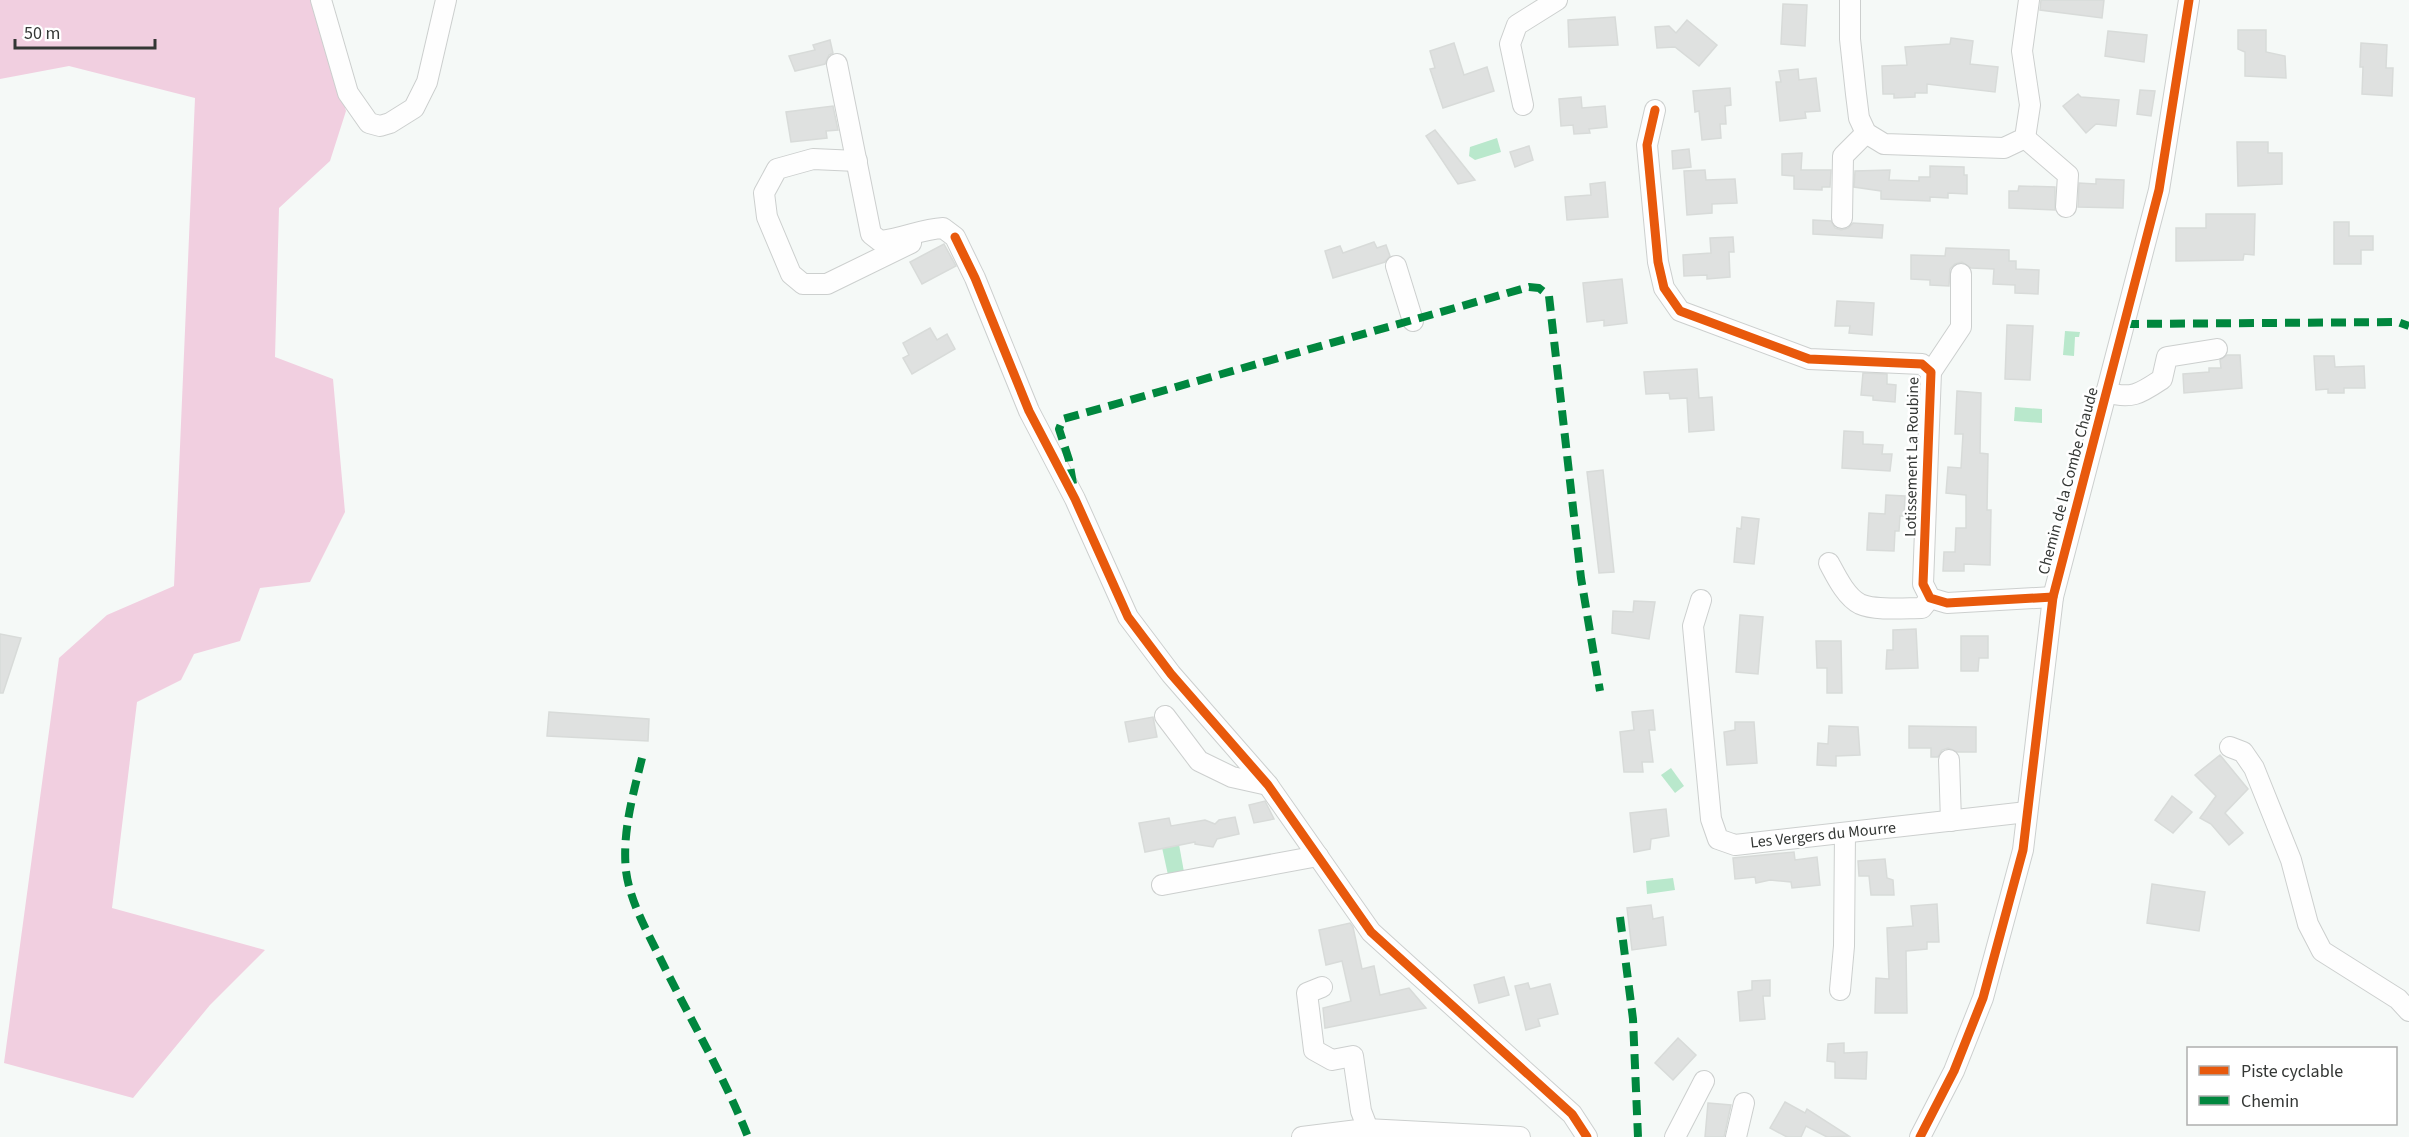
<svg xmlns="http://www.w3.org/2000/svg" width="2409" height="1137" font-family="'Source Sans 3',sans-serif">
  <rect width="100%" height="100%" fill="#f5f9f7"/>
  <polygon fill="#f1cfe0" points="0,0 314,0 346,111 330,161 279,208 275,357 333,379 345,512 310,582 260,588 240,641 194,654 181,680 137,702 112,908 265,950 210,1005 133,1098 4,1063 59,658 107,615 174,586 195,98 69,66 0,79"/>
  <g fill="#b9e8cc">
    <polygon points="1497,138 1501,152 1475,160 1469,156 1470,147"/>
    <polygon points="2065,331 2080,332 2079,337 2075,337 2074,356 2063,355"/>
    <polygon points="2015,407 2042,409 2042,423 2014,421"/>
    <polygon points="1671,768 1684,786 1675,793 1661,775"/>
    <polygon points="1178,839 1184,872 1168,875 1161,843"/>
    <polygon points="1673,878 1675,890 1647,894 1646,881"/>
  </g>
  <g fill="#dfe1e0" stroke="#d8dbd9" stroke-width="1.5">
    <polygon points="2041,0 2104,0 2102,18 2040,10"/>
    <polygon points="1783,4 1807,5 1805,46 1781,44"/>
    <polygon points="1615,17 1618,45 1569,47 1568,20"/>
    <polygon points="1687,20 1717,45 1699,66 1675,47 1657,48 1655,27 1669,26 1676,33"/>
    <polygon points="2238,30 2266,30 2266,52 2285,56 2286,78 2245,76 2245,52 2238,49"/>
    <polygon points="2108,31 2147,35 2144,62 2105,56"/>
    <polygon points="1951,38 1973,41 1970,64 1998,67 1995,92 1927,84 1927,93 1915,93 1915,97 1894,98 1894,94 1883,94 1882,66 1907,65 1905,47 1950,44"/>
    <polygon points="830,40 833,53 829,55 825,64 795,71 789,56 815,50 813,45"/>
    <polygon points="1454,43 1464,75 1487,67 1494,91 1443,108 1430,69 1435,68 1430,51"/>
    <polygon points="2361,43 2387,45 2386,68 2393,68 2392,96 2362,94 2363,67 2360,67"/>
    <polygon points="1798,69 1799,80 1816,78 1820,111 1805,112 1806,118 1780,121 1776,82 1781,82 1779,71"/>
    <polygon points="1730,88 1731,105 1725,106 1726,124 1720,124 1721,138 1702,140 1699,111 1695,112 1693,91"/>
    <polygon points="2140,90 2155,91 2151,116 2137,114"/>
    <polygon points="2078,94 2081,97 2119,100 2116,126 2096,124 2086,133 2063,106"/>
    <polygon points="1581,97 1582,108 1605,106 1607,127 1589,129 1590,133 1574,134 1573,125 1561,126 1559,99"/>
    <polygon points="833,106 838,130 826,131 827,138 791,142 786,112"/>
    <polygon points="1435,130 1475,180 1458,184 1426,136"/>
    <polygon points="2237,142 2268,142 2268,153 2282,153 2282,184 2238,186"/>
    <polygon points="1529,146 1533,160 1515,167 1510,152"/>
    <polygon points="1689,149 1691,167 1673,169 1672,151"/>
    <polygon points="1802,153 1801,170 1831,170 1830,187 1822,187 1822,190 1794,189 1794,176 1782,175 1782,154"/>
    <polygon points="1930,166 1964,167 1964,175 1967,175 1967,194 1948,193 1948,198 1930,197 1930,201 1881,199 1881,191 1854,187 1855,171 1890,170 1889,180 1919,181 1919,177 1930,177"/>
    <polygon points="1705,170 1706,180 1735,179 1737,203 1712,204 1712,213 1687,215 1684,171"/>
    <polygon points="2096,179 2124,180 2123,208 2078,207 2079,183 2096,184"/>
    <polygon points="1605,182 1608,217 1567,220 1565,197 1591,195 1590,184"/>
    <polygon points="2019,186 2055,187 2055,210 2009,208 2009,191 2018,191"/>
    <polygon points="2206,214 2255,214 2254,255 2244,254 2243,260 2176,261 2176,228 2206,228"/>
    <polygon points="1813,220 1831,221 1835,228 1841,230 1848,228 1853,223 1883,225 1882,238 1813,234"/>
    <polygon points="2334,222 2349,222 2349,236 2373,236 2373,250 2361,250 2361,264 2334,264"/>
    <polygon points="1733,237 1734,252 1729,252 1730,277 1707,279 1707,275 1684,276 1683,255 1711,253 1710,238"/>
    <polygon points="1374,242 1377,248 1386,245 1390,256 1385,262 1333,278 1325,251 1340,246 1343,253"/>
    <polygon points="944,244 956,266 922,284 910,262"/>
    <polygon points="1946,248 2009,250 2009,261 2016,261 2016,269 2039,270 2038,294 2015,293 2015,285 1993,284 1994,269 1971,268 1962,262 1955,264 1950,269 1949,286 1930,285 1930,280 1911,279 1911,255 1945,256"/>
    <polygon points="1622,279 1627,323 1604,326 1604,320 1587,322 1583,283"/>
    <polygon points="1837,301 1874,303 1872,335 1849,333 1850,326 1835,326"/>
    <polygon points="2007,325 2033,326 2030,380 2005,379"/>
    <polygon points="930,328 937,340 947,334 955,349 912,374 903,358 909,355 903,343"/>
    <polygon points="2227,355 2240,355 2242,388 2184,393 2183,374 2209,372 2209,368 2221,368 2220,360"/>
    <polygon points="2314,356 2334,356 2335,367 2364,366 2365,388 2344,388 2344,393 2328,393 2328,389 2316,390"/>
    <polygon points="1697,369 1699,398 1712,397 1714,430 1689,432 1687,398 1670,399 1669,393 1646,394 1644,372"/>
    <polygon points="1863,373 1887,374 1887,384 1896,385 1895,402 1873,400 1873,396 1861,395"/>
    <polygon points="1957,391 1981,393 1980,453 1988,454 1987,510 1991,510 1990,565 1964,564 1964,571 1943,571 1944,552 1955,552 1956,528 1966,528 1966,495 1946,493 1948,467 1961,468 1963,434 1955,434"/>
    <polygon points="1844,431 1863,432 1863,444 1883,445 1882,454 1892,454 1890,471 1842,468"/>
    <polygon points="1603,470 1614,572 1599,573 1587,472"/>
    <polygon points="1886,495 1905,496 1904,516 1900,516 1899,531 1895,531 1894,551 1867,550 1869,513 1885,514"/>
    <polygon points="1742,517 1759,519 1754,564 1734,562 1737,528 1741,529"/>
    <polygon points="1634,601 1655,602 1649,639 1612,633 1613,611 1633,612"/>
    <polygon points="1740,615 1763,617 1758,674 1736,672"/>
    <polygon points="1916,629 1918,668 1886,669 1887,650 1893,650 1893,630"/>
    <polygon points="0,634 21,638 3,693 0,693"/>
    <polygon points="1961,636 1988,636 1988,658 1979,658 1978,671 1961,671"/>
    <polygon points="1816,641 1841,641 1842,693 1827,693 1827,668 1817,668"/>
    <polygon points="1653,710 1655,730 1649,730 1653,762 1642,762 1643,772 1624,772 1620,732 1634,730 1632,712"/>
    <polygon points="549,712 649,719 648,741 547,736"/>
    <polygon points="1153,717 1157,737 1129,742 1125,722"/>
    <polygon points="1735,722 1754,722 1757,763 1727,765 1724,732 1735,730"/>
    <polygon points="1829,726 1858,727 1860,755 1836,756 1836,766 1817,765 1818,743 1828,744"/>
    <polygon points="1909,726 1976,727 1976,752 1957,752 1948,748 1942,750 1938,757 1931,757 1931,748 1909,748"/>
    <polygon points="2220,755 2248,789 2225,813 2243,833 2229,845 2211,824 2200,818 2216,796 2195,775"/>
    <polygon points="2172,796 2192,812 2173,833 2155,820"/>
    <polygon points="1265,801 1274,819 1254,823 1249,805"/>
    <polygon points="1666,809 1669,836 1651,839 1650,849 1634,852 1630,813"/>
    <polygon points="1235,817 1239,834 1217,839 1213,847 1195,844 1195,842 1145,852 1139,823 1169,818 1171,826 1205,820 1215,824 1219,820"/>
    <polygon points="1794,852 1795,860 1817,857 1820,885 1792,888 1791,882 1770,880 1756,883 1755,877 1735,879 1733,858"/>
    <polygon points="1885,859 1887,878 1893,880 1894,895 1871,895 1869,876 1859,876 1858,861"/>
    <polygon points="2152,884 2205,892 2199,931 2147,923"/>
    <polygon points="1937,904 1939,942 1927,942 1927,949 1906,951 1907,1013 1875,1013 1876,978 1889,979 1887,928 1913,926 1911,906"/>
    <polygon points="1651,905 1653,919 1663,917 1666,945 1632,950 1627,908"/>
    <polygon points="1350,923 1353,927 1362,969 1374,966 1380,995 1409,988 1426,1008 1325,1028 1323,1008 1351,1001 1342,961 1326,965 1319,930"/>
    <polygon points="1504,977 1509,995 1479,1003 1474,985"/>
    <polygon points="1770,980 1770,996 1763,996 1765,1019 1740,1021 1738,992 1752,990 1752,981"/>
    <polygon points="1528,983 1530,989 1550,984 1558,1014 1538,1019 1540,1026 1526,1030 1515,986"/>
    <polygon points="1678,1038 1696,1055 1673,1080 1655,1063"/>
    <polygon points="1844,1043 1844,1053 1867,1052 1866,1079 1835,1078 1835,1062 1827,1061 1828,1044"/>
    <polygon points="1785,1102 1805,1113 1807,1109 1849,1136 1827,1137 1806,1126 1801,1137 1787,1137 1770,1128"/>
    <polygon points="1708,1103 1731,1105 1724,1137 1705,1137"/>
  </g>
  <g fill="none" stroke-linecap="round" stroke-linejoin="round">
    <g stroke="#cccfce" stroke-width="22">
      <g id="minor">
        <polyline points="321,0 348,93 369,123 380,126 390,123 414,108 427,82 446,0"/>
        <polyline points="1850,0 1850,39 1856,94 1859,118 1866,133 1884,144 2004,148 2025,138 2030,105 2022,51 2029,0"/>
        <path d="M 837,64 L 871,234 L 880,241 C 903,239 921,229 943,228 L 955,237 L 975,278 L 1029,411 L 1075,499 L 1128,617 L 1171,674 L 1268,785 L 1371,932 L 1572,1114 L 1587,1137"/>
        <polyline points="1523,105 1510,44 1517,25 1557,0"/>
        <polyline points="1655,110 1647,145 1658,262 1664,288 1680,311 1809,359 1922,364 1931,372 1923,584 1930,598 1947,603 2053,597"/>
        <polyline points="2025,138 2068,175 2066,207"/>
        <polyline points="857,161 813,159 777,169 764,193 767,217 791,274 803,284 827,284 911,243"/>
        <polyline points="1842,218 1843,156 1866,133"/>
        <polyline points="1396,266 1413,321"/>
        <polyline points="1931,372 1961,327 1961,274"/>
        <path d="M 2106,392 C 2132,400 2141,393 2162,379 L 2167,357 L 2217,349"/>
        <path d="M 1829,563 C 1836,576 1846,597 1860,604 C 1875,611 1906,608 1922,608 L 1930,598"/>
        <polyline points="1701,600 1693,626 1711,819 1718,839 1735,845 2027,812"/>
        <polyline points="1165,716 1199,761 1232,777 1268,785"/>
        <polyline points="2230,747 2243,752 2254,768 2291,860 2308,924 2322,951 2398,999 2409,1011"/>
        <polyline points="1949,760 1951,821"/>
        <polyline points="1162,885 1318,856"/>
        <polyline points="1322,987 1307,993 1314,1050 1332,1060 1353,1056 1361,1111 1371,1137"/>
        <polyline points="1840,990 1844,946 1845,833"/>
        <polyline points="1302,1137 1366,1129 1520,1137"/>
        <polyline points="1675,1137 1704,1081"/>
        <polyline points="1736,1137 1744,1103"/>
        <polyline points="1920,1137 1954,1071 1983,998 2023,850 2053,597 2159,190 2189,0"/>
      </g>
    </g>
    <use href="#minor" stroke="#fefefe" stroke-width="20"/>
    <g stroke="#00873e" stroke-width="8" stroke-dasharray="15 8" stroke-linecap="butt">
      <polyline points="2124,324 2398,322 2409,326"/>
      <polyline points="1073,484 1069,460 1059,429 1063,419 1529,287 1539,288 1549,296 1581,578 1600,691"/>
      <path d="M 642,758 C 633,795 622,832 626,871 C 630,902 648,933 661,960 C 690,1019 724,1076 748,1137"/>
      <polyline points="1620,917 1633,1019 1638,1137"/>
    </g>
    <g stroke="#fff" stroke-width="13">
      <g id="cycleway">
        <polyline points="1655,110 1647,145 1658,262 1664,288 1680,311 1809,359 1922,364 1931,372 1923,584 1930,598 1947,603 2053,597"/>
        <polyline points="955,237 975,278 1029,411 1075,499 1128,617 1171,674 1268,785 1371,932 1572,1114 1587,1137"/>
        <polyline points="1920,1137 1954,1071 1983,998 2023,850 2053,597 2159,190 2189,0"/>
      </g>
    </g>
    <use href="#cycleway" stroke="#e8590c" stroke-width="9"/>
  </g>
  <g text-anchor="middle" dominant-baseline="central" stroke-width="5" stroke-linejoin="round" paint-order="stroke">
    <g font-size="16" fill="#343735" stroke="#fff">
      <text transform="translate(1912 457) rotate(-89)">Lotissement La Roubine</text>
      <text transform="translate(2068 481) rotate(-75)">Chemin de la Combe Chaude</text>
      <text transform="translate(1823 835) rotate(-6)">Les Vergers du Mourre</text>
    </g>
  </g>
  <rect x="2187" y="1047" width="210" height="78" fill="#ffffff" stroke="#aeafae" stroke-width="1.5"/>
  <rect x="2199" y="1066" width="30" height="9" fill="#e8590c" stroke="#aeafae" stroke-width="1.5"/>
  <text x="2241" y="1077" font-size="18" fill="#343735">Piste cyclable</text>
  <rect x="2199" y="1096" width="30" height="9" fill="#00873e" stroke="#aeafae" stroke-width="1.5"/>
  <text x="2241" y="1107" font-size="18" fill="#343735">Chemin</text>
  <path d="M15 39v9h140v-9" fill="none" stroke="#343735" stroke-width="3"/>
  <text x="24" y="39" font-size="18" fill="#343735" stroke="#ffffff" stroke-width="4.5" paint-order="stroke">50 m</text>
</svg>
